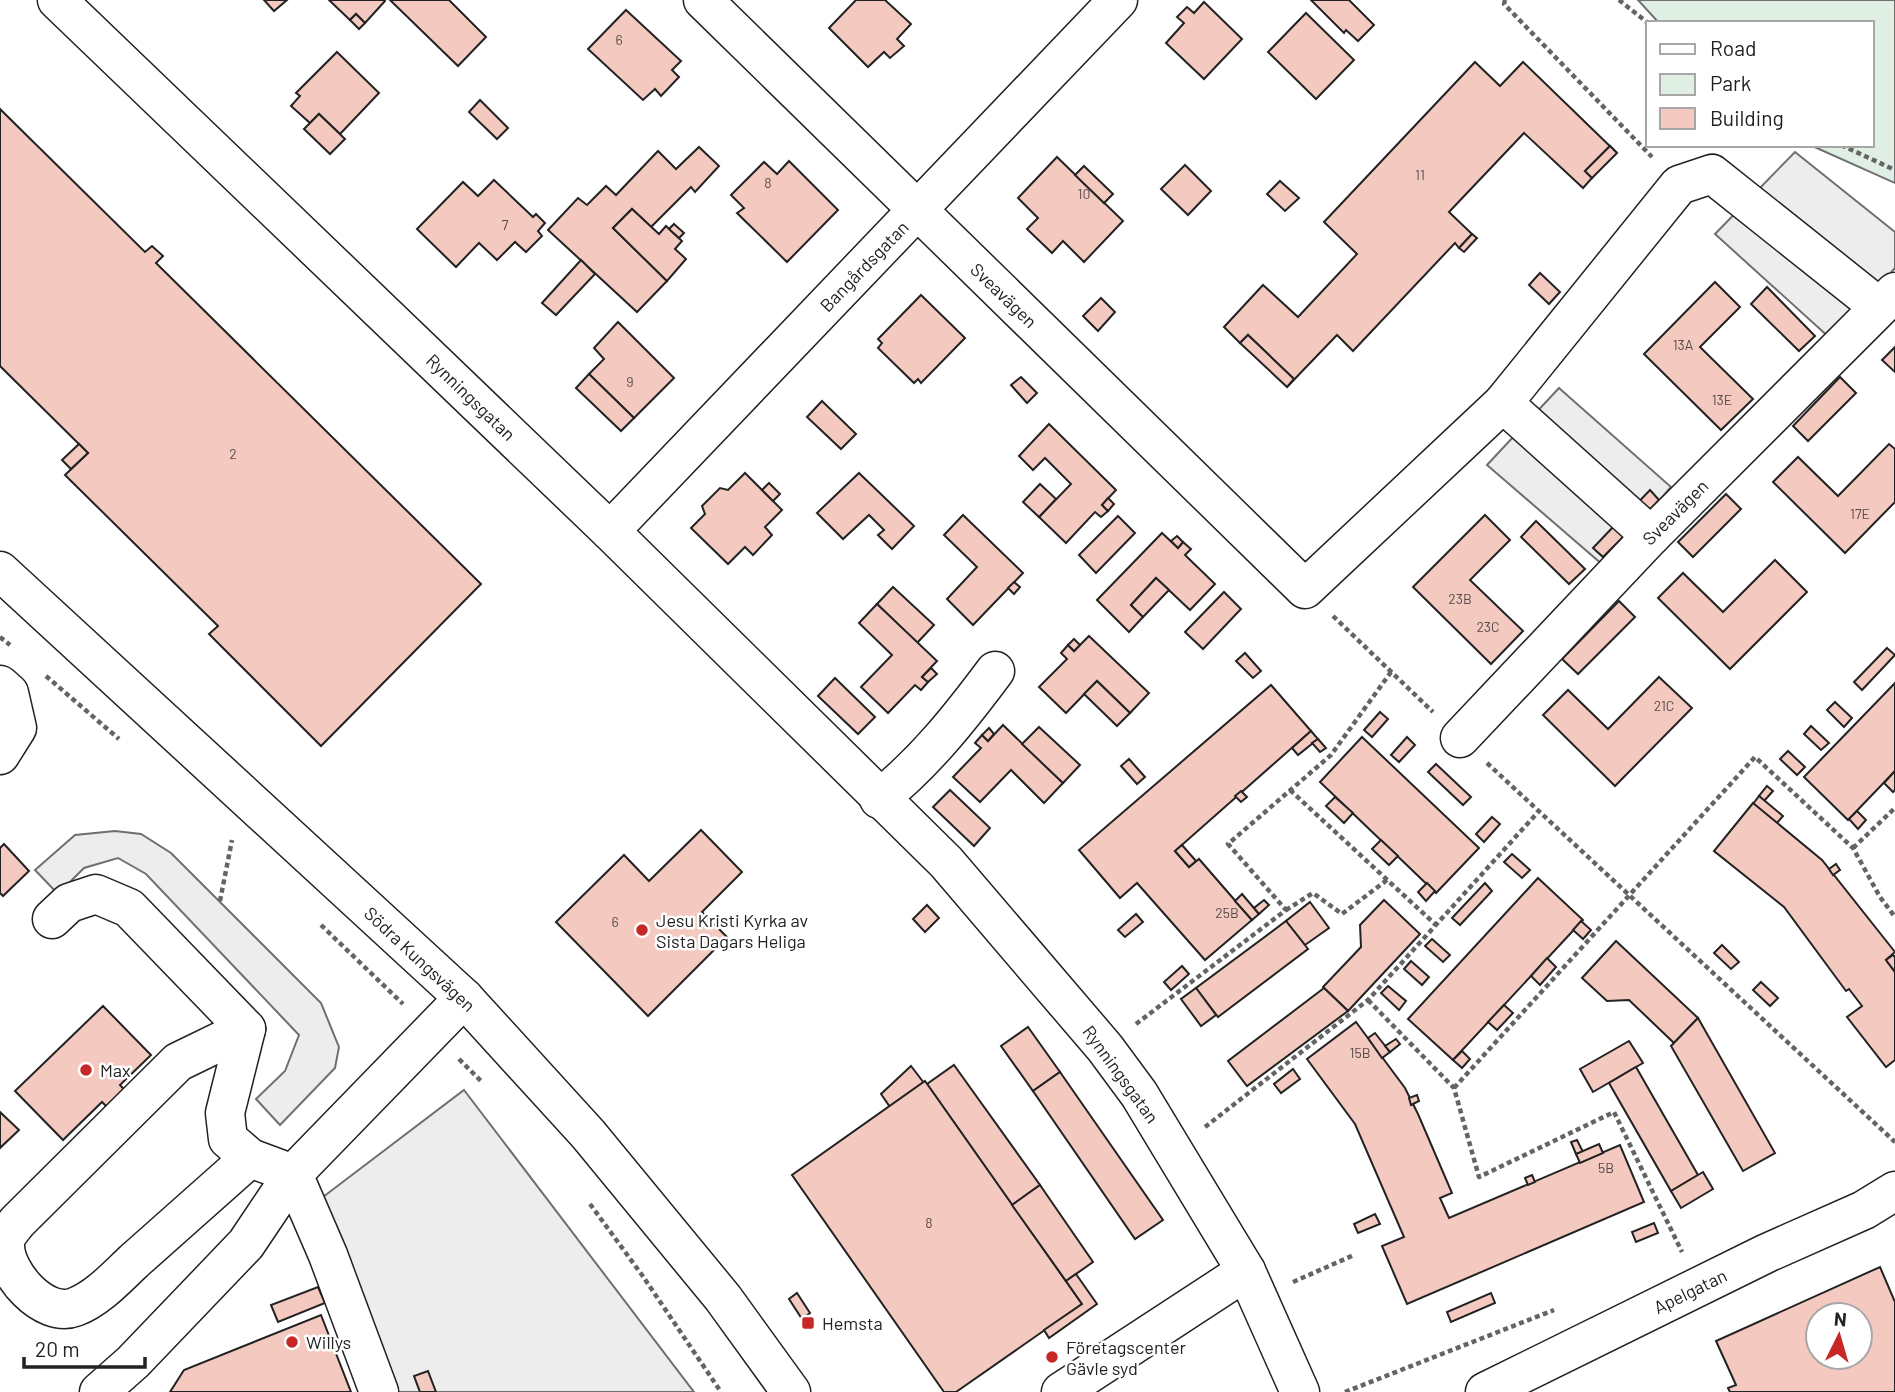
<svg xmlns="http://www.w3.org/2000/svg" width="1895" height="1392" font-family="Barlow,sans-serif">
  <rect width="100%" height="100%" fill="#fff"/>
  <polygon fill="#e0efe3" stroke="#6f6f6f" stroke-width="2" points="1638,0 1895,0 1895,183 1810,145 1872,145 1872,23 1659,23"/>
  <g fill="#ededed" stroke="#6f6f6f" stroke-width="2">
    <polygon points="1795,152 1895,232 1895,268 1831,339 1715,234"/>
    <polygon points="1559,388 1671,487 1603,565 1487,465"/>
    <polygon points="115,831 141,834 171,853 321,1003 339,1047 335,1068 280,1125 256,1099 285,1071 299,1035 146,874 118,858 84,868 58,894 35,870 75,835"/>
    <polygon points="464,1090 694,1392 398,1392 319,1200"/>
  </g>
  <g fill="#f3c9c0" stroke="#222" stroke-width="2" fill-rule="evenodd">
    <polygon points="264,0 287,0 274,11"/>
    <polygon points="329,0 384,0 385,1 365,23 356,14 350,20"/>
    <polygon points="390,0 449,0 486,37 458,66"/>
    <polygon points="856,0 885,0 911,24 897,39 904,46 890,58 884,52 868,67 829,28"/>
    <polygon points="1311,0 1349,0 1374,25 1358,41 1346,30 1344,33"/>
    <polygon points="1204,2 1242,39 1204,79 1166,43 1184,23 1177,17 1187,7 1194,13"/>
    <polygon points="626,10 681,61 672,70 679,77 661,96 655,89 643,100 588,49"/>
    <polygon points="1306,13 1354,60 1316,99 1268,52"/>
    <polygon points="356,14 365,23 359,29 350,20"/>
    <polygon points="337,52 379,93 340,134 319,114 310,123 291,106 300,96 296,93"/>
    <polygon points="1475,62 1500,86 1523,62 1617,153 1610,146 1585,171 1592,178 1583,188 1524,133 1449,212 1472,234 1459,248 1455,243 1353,351 1337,335 1287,387 1294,379 1248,335 1240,343 1224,327 1263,285 1298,317 1357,254 1324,222"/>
    <polygon points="480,100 508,128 497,139 469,112"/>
    <polygon points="0,109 145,252 152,246 163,256 156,263 481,584 321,746 209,634 218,626 65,475 88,453 0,366"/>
    <polygon points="319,114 345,139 330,154 304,129"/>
    <polygon points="1610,146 1617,153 1592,178 1585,171"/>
    <polygon points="699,147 719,166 695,192 691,187 651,227 632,209 613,228 667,281 637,312 548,230 578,198 587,205 606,186 616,195 658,151 676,169"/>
    <polygon points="1057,157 1123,221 1084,262 1063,241 1052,253 1027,229 1038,218 1018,198"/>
    <polygon points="789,161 838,210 787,262 737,213 744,208 731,195 764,162 777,174"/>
    <polygon points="1185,165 1211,191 1188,215 1161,189"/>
    <polygon points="1084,166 1113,194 1104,203 1075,175"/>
    <polygon points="494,180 533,217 536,214 545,223 538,231 542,236 526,252 515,242 497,260 479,243 456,267 417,229 463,182 478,196"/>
    <polygon points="1280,181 1299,198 1285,211 1267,194"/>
    <polygon points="632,209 659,234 666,226 682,241 675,249 686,259 667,281 613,228"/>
    <polygon points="674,224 684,233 679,238 669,229"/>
    <polygon points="1472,234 1477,238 1464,252 1459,248"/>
    <polygon points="581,260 595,274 556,315 542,303"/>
    <polygon points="1540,273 1560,292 1549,304 1529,285"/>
    <polygon points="1715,282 1740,307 1700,347 1753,399 1721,430 1644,354"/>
    <polygon points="1767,287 1815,336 1799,351 1751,304"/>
    <polygon points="921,295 965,338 921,383 918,379 914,383 878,348 882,343 878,339"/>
    <polygon points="1101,298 1115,312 1098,331 1083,316"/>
    <polygon points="618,322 674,378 634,418 589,374 604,359 594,348"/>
    <polygon points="1248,335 1294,379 1287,387 1240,343"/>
    <polygon points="1895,347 1895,372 1882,360"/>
    <polygon points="589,374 634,418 621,431 576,388"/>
    <polygon points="1021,377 1037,393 1027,403 1011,385"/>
    <polygon points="1840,377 1856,393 1808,441 1793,426"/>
    <polygon points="822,401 856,434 841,449 807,417"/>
    <polygon points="1049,424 1116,490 1102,505 1108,511 1101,517 1095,512 1066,543 1039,517 1071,484 1045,458 1033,470 1019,456"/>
    <polygon points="79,444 88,453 71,469 62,460"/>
    <polygon points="1889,444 1895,449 1895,502 1845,553 1773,482 1798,457 1838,496"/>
    <polygon points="745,473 782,510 765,527 772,535 753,555 745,547 728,564 691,528 705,514 702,506 720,488 728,490"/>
    <polygon points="859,473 914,526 892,549 878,535 884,530 869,515 843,539 817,513"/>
    <polygon points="769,483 780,494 773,501 762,490"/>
    <polygon points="1040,484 1056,499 1039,517 1023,502"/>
    <polygon points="1650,490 1659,500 1639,521 1629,512"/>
    <polygon points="1726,494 1741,509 1693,557 1678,542"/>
    <polygon points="1108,498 1114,504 1108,511 1102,505"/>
    <polygon points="963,515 1023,573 973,625 947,599 977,567 944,535"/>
    <polygon points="1485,515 1510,540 1470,580 1523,631 1491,664 1413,587"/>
    <polygon points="1118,516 1135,533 1096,573 1079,555"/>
    <polygon points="1536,521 1585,569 1569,584 1521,537"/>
    <polygon points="1614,526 1624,536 1603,557 1593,548"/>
    <polygon points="1162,533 1178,548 1183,542 1191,549 1185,555 1215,584 1190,610 1156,578 1131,605 1143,617 1129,632 1097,600"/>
    <polygon points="1177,536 1183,542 1178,548 1171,541"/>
    <polygon points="1775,560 1807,592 1730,669 1658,598 1683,573 1723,612"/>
    <polygon points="1156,578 1169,590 1143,617 1131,605"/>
    <polygon points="1014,582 1020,587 1014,594 1008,588"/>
    <polygon points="893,587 934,625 917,643 877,604"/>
    <polygon points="1224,592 1241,609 1203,649 1185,632"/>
    <polygon points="1619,601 1635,617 1578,674 1562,659"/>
    <polygon points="877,604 937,661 922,677 928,682 921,690 915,685 888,713 861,687 892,655 859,623"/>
    <polygon points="1089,636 1149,693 1130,713 1097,681 1066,713 1039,687 1067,659 1061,653 1068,645 1074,651"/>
    <polygon points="1074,639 1080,645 1074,651 1068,645"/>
    <polygon points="1887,648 1895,655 1862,690 1854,682"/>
    <polygon points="1245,653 1261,671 1253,678 1236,661"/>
    <polygon points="931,668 937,674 928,682 922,677"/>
    <polygon points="1659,677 1692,708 1615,786 1543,715 1568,690 1608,729"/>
    <polygon points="835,678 875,717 858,734 818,696"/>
    <polygon points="1097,681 1130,713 1117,726 1084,694"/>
    <polygon points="1895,683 1895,771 1848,820 1804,777"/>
    <polygon points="1271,685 1311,731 1175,851 1189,867 1199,859 1252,920 1205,960 1137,883 1120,898 1079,850"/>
    <polygon points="1835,702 1852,718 1844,727 1827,710"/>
    <polygon points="1380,712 1388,719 1372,737 1364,730"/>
    <polygon points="1003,725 1063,783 1044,803 1011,770 980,802 953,777 981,748 975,743 982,735 988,741"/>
    <polygon points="1811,726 1829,743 1821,750 1804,734"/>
    <polygon points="1039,727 1080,765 1063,783 1022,744"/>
    <polygon points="989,728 994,734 988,741 982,735"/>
    <polygon points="1311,731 1318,739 1298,755 1292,748"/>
    <polygon points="1362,737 1479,848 1436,893 1320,782"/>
    <polygon points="1407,737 1415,745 1399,762 1391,755"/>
    <polygon points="1318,739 1326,748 1320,752 1312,743"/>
    <polygon points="1788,751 1805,767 1797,775 1780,759"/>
    <polygon points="1129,759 1145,777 1137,784 1121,766"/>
    <polygon points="1436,764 1471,797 1463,805 1428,772"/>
    <polygon points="1895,771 1895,790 1893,792 1884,783"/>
    <polygon points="1767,786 1773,791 1764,801 1759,796"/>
    <polygon points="950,790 990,828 974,846 933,807"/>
    <polygon points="1241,791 1247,797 1241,802 1235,796"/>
    <polygon points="1759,796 1783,816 1777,823 1753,804"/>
    <polygon points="1335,797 1353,813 1344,823 1326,806"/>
    <polygon points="1753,803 1822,860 1895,952 1886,960 1895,972 1895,1060 1886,1067 1847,1017 1862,1006 1849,989 1846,991 1784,907 1714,851"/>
    <polygon points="1857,811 1866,820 1858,829 1849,819"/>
    <polygon points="1492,817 1500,824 1484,842 1476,834"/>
    <polygon points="701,830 742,872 702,912 727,937 648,1016 556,922 624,855 649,881"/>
    <polygon points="1381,840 1398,856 1389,865 1372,849"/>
    <polygon points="4,844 29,871 3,896 0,893 0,848"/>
    <polygon points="1182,845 1196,861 1189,867 1175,851"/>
    <polygon points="1512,854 1530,870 1522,878 1504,862"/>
    <polygon points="1836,864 1840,870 1833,875 1829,869"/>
    <polygon points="1538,878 1583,920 1453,1060 1408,1019"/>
    <polygon points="1427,883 1435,891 1426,901 1418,892"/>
    <polygon points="1485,883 1492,891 1460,925 1452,918"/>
    <polygon points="1242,894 1259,914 1252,920 1235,901"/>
    <polygon points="1264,900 1269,905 1259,914 1254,908"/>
    <polygon points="1384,900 1420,934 1348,1011 1323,987 1361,947 1360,925"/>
    <polygon points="1310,902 1329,928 1305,945 1286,921"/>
    <polygon points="927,905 939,918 925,932 913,919"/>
    <polygon points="1136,914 1143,922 1125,937 1118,930"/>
    <polygon points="1286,921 1308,949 1218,1017 1196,988"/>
    <polygon points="1581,921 1591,930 1583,939 1573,930"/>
    <polygon points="1432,939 1450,955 1443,962 1425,946"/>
    <polygon points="1616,941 1698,1018 1674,1043 1629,1000 1607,1001 1582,978"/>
    <polygon points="1722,945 1739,962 1731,969 1714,953"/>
    <polygon points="1893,955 1895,957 1895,972 1886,960"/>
    <polygon points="1547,958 1556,967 1540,985 1531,976"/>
    <polygon points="1411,961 1429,977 1422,985 1404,969"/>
    <polygon points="1182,966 1189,974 1171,990 1164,982"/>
    <polygon points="1761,982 1778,998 1770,1006 1753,990"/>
    <polygon points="1388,986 1406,1001 1399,1010 1381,993"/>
    <polygon points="1196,988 1216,1015 1201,1026 1181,999"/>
    <polygon points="1324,988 1348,1011 1247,1086 1228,1061"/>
    <polygon points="1504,1005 1513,1013 1497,1030 1488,1022"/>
    <polygon points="103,1006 151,1055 120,1085 131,1097 114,1114 102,1102 63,1140 15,1091"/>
    <polygon points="1698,1018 1775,1153 1743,1171 1671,1046"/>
    <polygon points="1356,1022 1405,1088 1418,1114 1452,1193 1440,1198 1449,1218 1620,1145 1644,1202 1407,1304 1382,1246 1404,1237 1355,1124 1307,1059"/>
    <polygon points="1028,1027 1060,1072 1033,1091 1001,1046"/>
    <polygon points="1375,1033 1390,1052 1382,1058 1368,1038"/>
    <polygon points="1396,1039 1400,1044 1390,1052 1385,1046"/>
    <polygon points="1629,1041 1643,1063 1593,1092 1580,1069"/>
    <polygon points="1462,1051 1470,1059 1462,1068 1453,1060"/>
    <polygon points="954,1065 1040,1185 1012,1205 927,1084"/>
    <polygon points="911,1066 924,1083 890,1107 881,1094"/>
    <polygon points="1636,1067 1698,1175 1671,1191 1609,1083"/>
    <polygon points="1293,1069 1300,1079 1281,1093 1274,1084"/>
    <polygon points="1060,1072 1163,1220 1135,1239 1033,1091"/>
    <polygon points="925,1081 1082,1304 956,1392 944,1392 792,1175"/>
    <polygon points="1417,1095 1419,1101 1411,1105 1409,1098"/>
    <polygon points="0,1112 19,1130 0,1148"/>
    <polygon points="1577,1140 1583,1152 1576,1154 1571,1142"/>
    <polygon points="1599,1144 1603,1153 1580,1163 1576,1154"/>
    <polygon points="1703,1172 1713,1189 1681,1208 1671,1191"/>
    <polygon points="1532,1175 1535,1182 1528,1185 1525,1178"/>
    <polygon points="1040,1185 1093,1262 1066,1281 1012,1205"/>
    <polygon points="1375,1214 1380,1224 1358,1233 1354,1224"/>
    <polygon points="1654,1223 1658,1233 1636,1242 1632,1232"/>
    <path d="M 1880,1267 L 1895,1302 L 1895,1392 L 1730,1392 L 1728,1388 L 1736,1385 L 1716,1341 ZM 1818,1315 L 1860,1315 L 1860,1357 L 1818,1357 Z"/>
    <polygon points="1076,1274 1097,1304 1049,1338 1044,1330 1082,1304 1066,1281"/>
    <polygon points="318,1287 325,1303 278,1322 271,1305"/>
    <polygon points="797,1293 810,1313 802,1319 789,1299"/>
    <polygon points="1491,1293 1495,1303 1451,1322 1447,1312"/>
    <polygon points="321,1315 351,1392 170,1392 184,1370"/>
    <polygon points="428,1371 436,1392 420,1392 414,1376"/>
  </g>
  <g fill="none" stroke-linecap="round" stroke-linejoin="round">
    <g stroke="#222" stroke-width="41">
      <g id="minor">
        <polyline points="57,0 610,531 946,862 1105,1048 1139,1094 1246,1271 1300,1392"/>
        <polyline points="703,0 1305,589 1503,403 1679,185 1712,174 1879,307"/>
        <polyline points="1503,403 1651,536"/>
        <polyline points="610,531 1118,0"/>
        <polyline points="0,685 9,693 17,728 0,755"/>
        <polyline points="1460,738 1651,536 1895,292"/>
        <path d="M 879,799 C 925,762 960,718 995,671"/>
        <polyline points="52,919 69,903 96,894 129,908 246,1029 225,1113 228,1139 250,1158 293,1174 464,998"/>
        <path d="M 246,1029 L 178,1062 L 17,1222 C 12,1229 5,1235 5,1244 C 4,1273 44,1319 75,1307 C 97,1299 117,1277 134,1261 C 172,1227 211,1193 250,1158"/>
        <polyline points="293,1174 328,1255 379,1392"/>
        <polyline points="99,1392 133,1362 246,1244 293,1174"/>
        <polyline points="1061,1392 1246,1271"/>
        <polyline points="1485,1392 1767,1253 1864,1210 1895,1191"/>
      </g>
    </g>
    <g stroke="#222" stroke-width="41">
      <polyline id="major" points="0,571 464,998 588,1134 723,1298 791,1392"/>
    </g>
    <g stroke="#646464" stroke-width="4.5" stroke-dasharray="5 3.5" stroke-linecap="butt">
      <polyline points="1505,0 1504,4 1652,157"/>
      <polyline points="1619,0 1648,23"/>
      <polyline points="1841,145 1895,170"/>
      <polyline points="1333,616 1433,712"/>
      <polyline points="0,637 10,645"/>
      <polyline points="46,676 119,739"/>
      <polyline points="1487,763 1895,1142"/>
      <polyline points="1290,790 1436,925"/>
      <polyline points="1853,848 1895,808"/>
      <polyline points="220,901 232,840"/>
      <polyline points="1286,910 1313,893 1342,914 1387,880"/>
      <polyline points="321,925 403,1004"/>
      <polyline points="1368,1000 1454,1088 1479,1177 1614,1112 1682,1252"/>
      <polyline points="1136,1024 1286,910 1228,844 1331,755 1391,672"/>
      <polyline points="459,1059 483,1083"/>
      <polyline points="1454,1088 1755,757 1853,848 1880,897 1895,917"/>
      <polyline points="1205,1127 1368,1000 1539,811"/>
      <polyline points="590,1204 642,1275 721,1392"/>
      <polyline points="1293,1282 1354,1255"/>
      <polyline points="1345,1392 1554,1310"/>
    </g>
    <use href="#minor" stroke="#fff" stroke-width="38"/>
    <use href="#major" stroke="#fff" stroke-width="38"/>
  </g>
  <g fill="#c62828" stroke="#fff" stroke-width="2.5">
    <circle cx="642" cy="930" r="7"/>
    <circle cx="86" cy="1070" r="7"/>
    <rect x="801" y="1316" width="14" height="14" rx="3.5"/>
    <circle cx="292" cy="1342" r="7"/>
    <circle cx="1052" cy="1357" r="7"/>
  </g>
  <g text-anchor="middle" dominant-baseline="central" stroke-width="5" stroke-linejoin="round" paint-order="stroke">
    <g font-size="14" fill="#564c4a">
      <text x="619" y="39">6</text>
      <text x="1420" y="174">11</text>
      <text x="768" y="182">8</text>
      <text x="1084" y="193">10</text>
      <text x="505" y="224">7</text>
      <text x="1683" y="344">13A</text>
      <text x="630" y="381">9</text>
      <text x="1722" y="399">13E</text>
      <text x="233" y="453">2</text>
      <text x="1860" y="513">17E</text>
      <text x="1460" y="598">23B</text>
      <text x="1488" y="626">23C</text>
      <text x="1664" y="705">21C</text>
      <text x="1227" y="912">25B</text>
      <text x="615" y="921">6</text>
      <text x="1360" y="1052">15B</text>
      <text x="1606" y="1167">5B</text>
      <text x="929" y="1222">8</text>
    </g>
    <g font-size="18" fill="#222" stroke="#fff">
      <text transform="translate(864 266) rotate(-46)">Bangårdsgatan</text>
      <text transform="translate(1004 295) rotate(44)">Sveavägen</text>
      <text transform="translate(471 397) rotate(44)">Rynningsgatan</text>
      <text transform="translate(1675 512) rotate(-45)">Sveavägen</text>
      <text transform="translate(420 959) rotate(43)">Södra Kungsvägen</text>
      <text transform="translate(1121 1074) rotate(54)">Rynningsgatan</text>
      <text transform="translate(1690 1291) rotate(-26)">Apelgatan</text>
    </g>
    <g font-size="18" fill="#222" stroke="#fff" text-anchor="start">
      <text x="656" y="920">Jesu Kristi Kyrka av<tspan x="656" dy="21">Sista Dagars Heliga</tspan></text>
      <text x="100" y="1070">Max</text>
      <text x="822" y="1323">Hemsta</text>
      <text x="306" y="1342">Willys</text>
      <text x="1066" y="1347">Företagscenter<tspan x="1066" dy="21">Gävle syd</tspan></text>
    </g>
  </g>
  <rect x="1646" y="21" width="228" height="126" fill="#ffffff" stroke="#a7a7a7" stroke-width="2"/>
  <rect x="1660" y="44" width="35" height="10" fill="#ffffff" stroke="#a7a7a7" stroke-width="2"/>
  <text x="1710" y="56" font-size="21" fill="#222222">Road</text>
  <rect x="1660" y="74" width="35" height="21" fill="#e0efe3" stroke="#a7a7a7" stroke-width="2"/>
  <text x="1710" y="91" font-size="21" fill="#222222">Park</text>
  <rect x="1660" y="108" width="35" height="21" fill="#f3c9c0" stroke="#a7a7a7" stroke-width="2"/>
  <text x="1710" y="126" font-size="21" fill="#222222">Building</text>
  <g transform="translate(1839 1336) rotate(5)"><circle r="33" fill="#ffffff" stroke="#a7a7a7" stroke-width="2"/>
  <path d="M0-5L12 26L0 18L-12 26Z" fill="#c62828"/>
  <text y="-10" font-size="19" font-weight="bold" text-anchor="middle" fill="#222222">N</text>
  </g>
  <path d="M24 1357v10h121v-10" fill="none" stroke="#222222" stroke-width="3.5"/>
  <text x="35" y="1357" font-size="21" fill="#222222" stroke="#ffffff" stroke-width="5" paint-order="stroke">20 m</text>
</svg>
